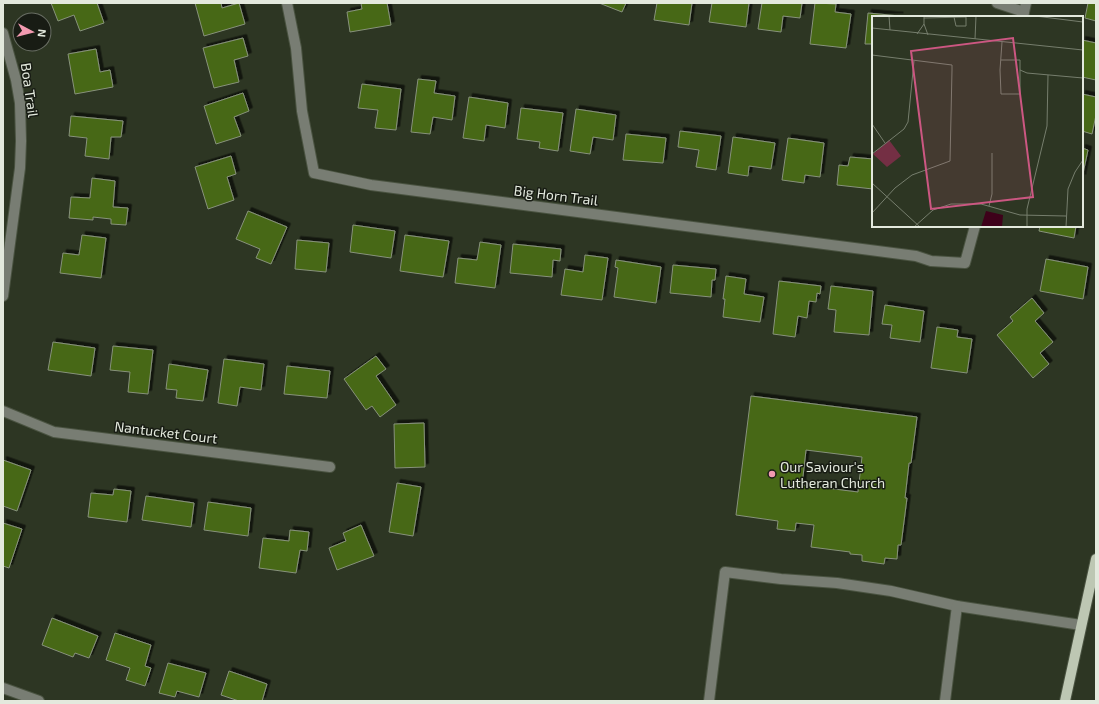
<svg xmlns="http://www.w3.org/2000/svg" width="1099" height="704" font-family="'Exo 2',sans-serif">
  <defs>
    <filter id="shadow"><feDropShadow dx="3.5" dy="-3.5" stdDeviation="0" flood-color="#0009"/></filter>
  </defs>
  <rect width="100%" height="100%" fill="#2d3623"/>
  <g fill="#476812" stroke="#87927c" fill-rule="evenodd" filter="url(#shadow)">
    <polygon points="51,3 97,3 104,23 80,31 74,15 58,21"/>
    <polygon points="195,3 221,3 222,8 239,3 245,24 204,36"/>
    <polygon points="361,3 387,3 391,25 350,32 347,12 362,9"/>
    <polygon points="599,3 626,3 622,12"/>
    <polygon points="657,3 692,3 689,25 654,20"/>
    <polygon points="712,3 749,3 746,27 709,22"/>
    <polygon points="762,3 802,3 800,18 783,16 781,32 758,29"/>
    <polygon points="815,3 836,4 835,12 851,14 846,48 810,44"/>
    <polygon points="1088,3 1096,3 1096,21 1085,18"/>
    <polygon points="868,13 900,16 873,17 873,44 865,44"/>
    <polygon points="243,38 248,56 234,60 239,82 214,88 203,48"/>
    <polygon points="1082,40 1096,43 1096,80 1082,77"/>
    <polygon points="96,49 100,72 110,70 113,87 75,94 68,54"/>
    <polygon points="418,79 436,81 434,93 455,96 452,120 433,117 430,134 411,132"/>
    <polygon points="362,84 401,89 396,130 375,128 378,110 358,108"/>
    <polygon points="243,93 249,111 234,117 241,136 216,144 204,106"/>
    <polygon points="1082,94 1096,97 1096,115 1092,134 1082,131"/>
    <polygon points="469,97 508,103 505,128 486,125 484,141 463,138"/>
    <polygon points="521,108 563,113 558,151 539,148 540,142 517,139"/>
    <polygon points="576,109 616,115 613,140 593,137 590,154 570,151"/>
    <polygon points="71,116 123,121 121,137 111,137 109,159 85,156 87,138 69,136"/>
    <polygon points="680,131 721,136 716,170 696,167 699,150 678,147"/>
    <polygon points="626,134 666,138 663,163 623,160"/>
    <polygon points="733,137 775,143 771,169 749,166 748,176 728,173"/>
    <polygon points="788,138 824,143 820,177 805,175 804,183 782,180"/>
    <polygon points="1082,148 1088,150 1082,178"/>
    <polygon points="231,156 236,174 227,177 234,200 208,209 195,167"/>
    <polygon points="850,157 873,159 873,189 837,185 839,165 848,166"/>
    <polygon points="92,178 115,181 113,207 128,208 126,225 111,224 111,219 93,217 93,220 69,218 71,197 90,198"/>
    <polygon points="248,211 287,227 271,264 256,258 260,249 236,239"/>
    <polygon points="353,225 395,231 391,258 350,252"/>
    <polygon points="1040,226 1076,226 1074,238 1039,231"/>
    <polygon points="82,235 106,238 101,278 60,273 63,253 79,255"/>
    <polygon points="405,235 449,241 443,277 400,271"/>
    <polygon points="297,240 329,243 326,272 295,269"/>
    <polygon points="480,242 501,245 495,288 455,283 458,258 477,260"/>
    <polygon points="513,244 561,249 560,261 553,260 552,277 510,273"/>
    <polygon points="585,255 608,258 602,300 561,295 565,269 583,272"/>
    <polygon points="1046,259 1088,267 1083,299 1040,291"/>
    <polygon points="616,260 661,267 656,303 614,297 618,268 615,267"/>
    <polygon points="673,265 716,269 715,280 712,280 711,297 670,293"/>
    <polygon points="726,276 746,279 744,294 764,297 760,322 723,317 725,299 723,299"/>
    <polygon points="779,281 821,286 820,294 817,293 816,302 809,301 807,318 798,316 795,337 773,334"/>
    <polygon points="831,286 873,291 869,335 834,332 836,310 828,309"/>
    <polygon points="1032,298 1044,313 1035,321 1053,342 1040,353 1049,364 1033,378 997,335 1013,321 1010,317"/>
    <polygon points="885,305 924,311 920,342 890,338 892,325 882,324"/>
    <polygon points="937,327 958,330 957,337 972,339 967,373 931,368"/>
    <polygon points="53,342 95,348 91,376 48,370"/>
    <polygon points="113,346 153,350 148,394 128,392 130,372 110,370"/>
    <polygon points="376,356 386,369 376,376 396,405 380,417 372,406 366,410 344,379"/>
    <polygon points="224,359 264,364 261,390 240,387 237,406 218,403"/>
    <polygon points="169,364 208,370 203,401 176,398 177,390 166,389"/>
    <polygon points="287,366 330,371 327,398 284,394"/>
    <path d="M 751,396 L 917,417 L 911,463 L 909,463 L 905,498 L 907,498 L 901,545 L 898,545 L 897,559 L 885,558 L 884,564 L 862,561 L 862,555 L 850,554 L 850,552 L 811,547 L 814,525 L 796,523 L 795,531 L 777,529 L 778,521 L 736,515 ZM 806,450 L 862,457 L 858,492 L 802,485 Z"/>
    <polygon points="424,423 425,467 395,468 394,424"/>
    <polygon points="3,460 31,470 17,511 3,506"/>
    <polygon points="397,483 421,487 413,536 389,532"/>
    <polygon points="114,489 131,491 127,522 88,517 91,493 113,495"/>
    <polygon points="146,496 194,503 191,527 142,520"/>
    <polygon points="208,502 251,508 248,536 204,530"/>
    <polygon points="3,523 22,529 9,568 3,566"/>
    <polygon points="361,525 374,556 337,570 329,548 346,541 343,533"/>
    <polygon points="290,530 309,532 307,551 300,550 296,573 259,568 263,538 289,541"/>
    <polygon points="52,618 98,636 89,658 75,653 73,657 42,645"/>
    <polygon points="115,633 151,645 145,666 151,668 145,686 126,680 130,668 106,660"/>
    <polygon points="168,663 206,673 199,697 177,691 175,697 159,693"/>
    <polygon points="229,671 267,684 262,701 239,701 221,695"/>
  </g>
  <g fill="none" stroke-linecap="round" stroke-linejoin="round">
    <g stroke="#4a5341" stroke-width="12">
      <g id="minor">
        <polyline points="287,3 296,48 302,111 314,173 371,185 916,256 931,261 965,263 975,226"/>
        <polyline points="997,3 1024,12"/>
        <polyline points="1023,17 1026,3"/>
        <polyline points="3,33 16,80 20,103 21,141 20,168 3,296"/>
        <polyline points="3,411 54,432 330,467"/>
        <polyline points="3,688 39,701"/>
        <polyline points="709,701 725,572 781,579 837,583 891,591 957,606 1081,625"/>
        <polyline points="945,701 957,606"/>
      </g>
    </g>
    <g stroke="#4a5341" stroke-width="12">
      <polyline id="major" points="1065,701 1096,559"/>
    </g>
    <use href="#minor" stroke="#787d73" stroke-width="10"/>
    <use href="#major" stroke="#bdc7b3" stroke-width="10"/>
  </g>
  <circle fill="#f29ab0" stroke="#181c14" stroke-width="1.5" cx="772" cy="474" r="4"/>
  <g text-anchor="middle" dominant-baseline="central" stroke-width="3" stroke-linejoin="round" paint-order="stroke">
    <g font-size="14" fill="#e3e9dd" stroke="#181c14">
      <text transform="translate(30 90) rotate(82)">Boa Trail</text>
      <text transform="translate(556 195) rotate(7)">Big Horn Trail</text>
      <text transform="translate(166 432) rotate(7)">Nantucket Court</text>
    </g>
    <g font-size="14" fill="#e3e9dd" stroke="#181c14" text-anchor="start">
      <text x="780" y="466">Our Saviour's<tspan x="780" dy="16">Lutheran Church</tspan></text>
    </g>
  </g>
  <g transform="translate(872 16)">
    <rect width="211" height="211" fill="#2d3623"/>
    <path d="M 17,124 L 29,140 L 15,151 L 1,138 Z" fill="#742f44"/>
    <path d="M 114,195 L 131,199 L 130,211 L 109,211 Z" fill="#3e011a"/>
    <path fill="none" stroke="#767e6d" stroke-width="1" d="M 17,0 L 18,14M 52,0 L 52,8 L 56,19M 163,0 L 211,6M 82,1 L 84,10 L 94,10 L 94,0M 52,2 L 94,1M 0,12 L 211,34M 45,18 L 52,8M 103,23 L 104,0M 0,39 L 80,49 L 80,54 L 78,145 L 40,159 L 23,172 L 0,197M 129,44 L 148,44 L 148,78 L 129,78 L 128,54 L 130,26M 148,54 L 155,57 L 211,62M 0,108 L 13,127M 0,138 L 32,113 L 36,106 L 42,45M 0,167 L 48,211M 117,190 L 120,178 L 120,137M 42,211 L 61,194 L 79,188 L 109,188 L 148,199 L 194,200M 155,211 L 155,193 L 175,110 L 176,59M 194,211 L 196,173 L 203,156 L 211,144"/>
    <path fill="#cc5782" fill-opacity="0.15" stroke="#cc5782" stroke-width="2" d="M 141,22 L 161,181 L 59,193 L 39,35 Z"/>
    <rect width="211" height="211" fill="none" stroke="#e3e9dd" stroke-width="2"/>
  </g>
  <rect width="1099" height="704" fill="none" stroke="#e3e9dd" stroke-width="8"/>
  <g transform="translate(32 32) rotate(97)"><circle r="19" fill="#181c14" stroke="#696e64"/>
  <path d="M0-3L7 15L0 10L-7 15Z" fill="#f29ab0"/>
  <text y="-6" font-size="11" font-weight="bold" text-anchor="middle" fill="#e3e9dd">N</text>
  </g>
</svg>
